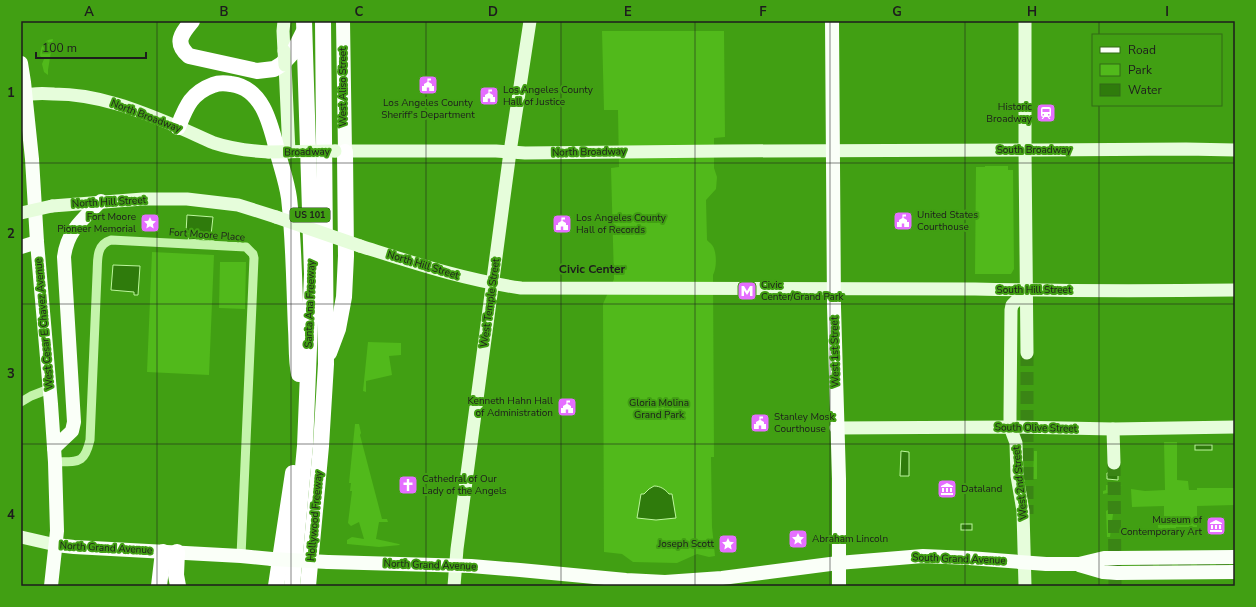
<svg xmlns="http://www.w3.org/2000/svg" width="1256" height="607" font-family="'Nunito Sans',sans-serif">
  <rect width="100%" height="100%" fill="#419f13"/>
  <g fill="#51b91b">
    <path d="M 602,31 L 724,31 L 725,137 L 714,138 L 714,168 L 717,177 L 716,189 L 706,200 L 707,240 C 708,242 711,243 712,245 C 717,251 717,268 713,275 L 714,457 L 711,457 L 712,527 L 715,556 L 709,557 L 697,554 L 677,563 L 633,562 L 622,554 L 604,552 L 603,304 L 614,279 L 611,168 L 619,167 L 618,110 L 604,110 Z"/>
    <path d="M 53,39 L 48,70 L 48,75 L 44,72 L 42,64 L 44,59 L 40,56 C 41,46 43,40 53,39 Z"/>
    <polygon points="985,166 1008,166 1008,170 1013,170 1014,269 1011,274 975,274 976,167 985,167"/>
    <polygon points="152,252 214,255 209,375 147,372"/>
    <polygon points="220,262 246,262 245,309 219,308"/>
    <polygon points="368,342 401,343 401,355 389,356 392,375 366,381 366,392 363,391"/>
    <polygon points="355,424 359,424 361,433 360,435 382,519 387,519 388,522 379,522 376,539 399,544 400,545 379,547 347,544 347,540 352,537 364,539 359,522 351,526 348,523 352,491 350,491 351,483 349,483"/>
    <polygon points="1164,442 1177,442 1177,480 1188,481 1189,490 1197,490 1197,488 1235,488 1235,505 1197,506 1197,527 1176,527 1176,535 1159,536 1158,525 1164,525 1164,506 1132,507 1131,489 1145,491 1165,490"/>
    <polygon points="1034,451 1037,451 1037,479 1033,479"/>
    <polygon points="1106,485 1123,485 1114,486 1113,492 1103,494 1103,491 1106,490"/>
    <polygon points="1109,509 1113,514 1110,537 1107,537 1106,511"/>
  </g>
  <g fill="#2f7b0c" stroke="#bdf79d">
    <polygon points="187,215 213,217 211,235 186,233"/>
    <polygon points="189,236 214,237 214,241 200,239 188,240"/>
    <polygon points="113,265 140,266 138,295 134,295 134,292 111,290"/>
    <rect x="1195" y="445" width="17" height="5"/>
    <polygon points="901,451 909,452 909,476 900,476"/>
    <polygon points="1107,473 1118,473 1118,480 1107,479"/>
    <path d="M 654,486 C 660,486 665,489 669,494 L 672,494 L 676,518 L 656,520 L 637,518 L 641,494 L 644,494 L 649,489 Z"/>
    <rect x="961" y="524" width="11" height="6"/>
  </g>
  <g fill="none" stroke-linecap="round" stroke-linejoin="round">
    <g stroke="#3a8515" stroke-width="13" stroke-dasharray="13 6" stroke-linecap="butt">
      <polyline points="1027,353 1027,514"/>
      <polyline points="1114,463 1115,586"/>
      <polyline points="1140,565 1235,564"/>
    </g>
    <g stroke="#c4f4ab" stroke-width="9">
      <polyline points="21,402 31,396 49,389"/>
      <path d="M 55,462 C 78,461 84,465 90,440 L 97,275 C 98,261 95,245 111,240 L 246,247 L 253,254 L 254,258 L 241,556"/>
    </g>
    <g stroke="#e6fddb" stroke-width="13">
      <polyline points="284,21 283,31 284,51"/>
      <polyline points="1025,21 1025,150 1027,353"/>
      <polyline points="285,65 289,152"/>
      <path d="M 21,96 C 32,93 44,93 54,94 C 98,94 138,110 178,127 C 190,132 202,138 214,143 C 232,149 250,151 269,152"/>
      <polyline points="335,151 496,151 525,153 723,151 1039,150 1186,149 1235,150"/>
      <polyline points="52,206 143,199 187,199 238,205 276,217"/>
      <path d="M 360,246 C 414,263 464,280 521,288 L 975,289 C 1062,291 1148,291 1235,290"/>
      <polyline points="836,428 1010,427 1113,429 1235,427"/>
      <polyline points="1113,429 1114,463"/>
      <polyline points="21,537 56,545"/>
      <polyline points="454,586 457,549 510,152 530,21"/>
      <polyline points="1025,586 1023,511 1017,476 1016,443 1010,427 1010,414 1011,310 1012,305 1026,291"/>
    </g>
    <g stroke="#fafff8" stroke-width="14">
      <polyline points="343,21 345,152"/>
      <polyline points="832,21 834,307 839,479 839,586"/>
      <polyline points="21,63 24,82 32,159 37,242 51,404 55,462 57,531 51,586"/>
      <polyline points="21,247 37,242"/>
      <path d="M 54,448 L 72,431 L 74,422 L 64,257 C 67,231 83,219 101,201"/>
      <polyline points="56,545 74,547 241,556 272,559"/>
      <polyline points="328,562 471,566 520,570 626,580 665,582 722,578 838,563 923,556 969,558 1046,564 1079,564 1104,558 1116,558 1235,557"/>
      <polyline points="1079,565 1103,572 1117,573 1235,572"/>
    </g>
    <g stroke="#fff" stroke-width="16">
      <path d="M 192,21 C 181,34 174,43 189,56 L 257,71 L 274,69 L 282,64 L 294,51 L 303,33"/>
      <path d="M 178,127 C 186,107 191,93 213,85 C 218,83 225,83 231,84 C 264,88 271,127 278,154 C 282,169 287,183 289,198 C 294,241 294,285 296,329 C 297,343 296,360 299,374"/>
      <polyline points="329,353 338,329 344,297 346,256 345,152"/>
      <polyline points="177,552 176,575 178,586"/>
      <polyline points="159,586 163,552"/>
      <polyline points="276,586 293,473"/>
      <polyline points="292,586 305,446 312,274 304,21"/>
      <polyline points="308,586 321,446 326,364 323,21"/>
    </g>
    <g stroke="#e6fddb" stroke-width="13">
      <polyline points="284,51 285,65"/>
      <polyline points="269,152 335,151"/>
      <polyline points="21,213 52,206"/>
      <polyline points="276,217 360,246"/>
    </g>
    <polyline stroke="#fafff8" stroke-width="14" points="272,559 328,562"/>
  </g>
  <path fill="none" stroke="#1d1d1d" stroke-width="1" stroke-opacity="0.55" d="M 157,21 L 157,586M 291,21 L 291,586M 426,21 L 426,586M 561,21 L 561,586M 695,21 L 695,586M 830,21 L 830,586M 965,21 L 965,586M 1099,21 L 1099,35M 1099,105 L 1099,586M 21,163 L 1235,163M 21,304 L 1235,304M 21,444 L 1235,444"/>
  <defs>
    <g id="civic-square" transform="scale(1)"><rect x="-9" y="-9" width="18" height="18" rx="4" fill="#e56eff" stroke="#419f13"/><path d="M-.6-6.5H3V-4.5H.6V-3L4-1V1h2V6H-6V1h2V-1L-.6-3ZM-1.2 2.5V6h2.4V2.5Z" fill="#fff"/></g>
    <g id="station-square" transform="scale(1)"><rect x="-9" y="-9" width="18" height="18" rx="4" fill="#e56eff" stroke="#419f13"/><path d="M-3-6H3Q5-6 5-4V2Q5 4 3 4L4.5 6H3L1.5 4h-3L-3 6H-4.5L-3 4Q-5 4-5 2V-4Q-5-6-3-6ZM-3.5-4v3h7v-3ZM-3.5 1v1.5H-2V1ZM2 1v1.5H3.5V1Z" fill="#fff"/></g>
    <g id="sight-square" transform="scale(1)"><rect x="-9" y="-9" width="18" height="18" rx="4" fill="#e56eff" stroke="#419f13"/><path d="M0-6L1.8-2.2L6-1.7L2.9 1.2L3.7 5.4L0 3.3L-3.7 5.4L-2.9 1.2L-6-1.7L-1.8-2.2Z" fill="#fff"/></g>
    <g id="metro-square" transform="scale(1)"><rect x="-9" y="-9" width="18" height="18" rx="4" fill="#e56eff" stroke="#419f13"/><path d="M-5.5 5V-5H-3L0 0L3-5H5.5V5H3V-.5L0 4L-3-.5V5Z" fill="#fff"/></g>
    <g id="church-square" transform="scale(1)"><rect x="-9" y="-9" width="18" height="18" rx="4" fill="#e56eff" stroke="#419f13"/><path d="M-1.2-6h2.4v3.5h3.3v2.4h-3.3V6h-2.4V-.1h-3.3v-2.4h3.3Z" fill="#fff"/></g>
    <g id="museum-square" transform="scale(1)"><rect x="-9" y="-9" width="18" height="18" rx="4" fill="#e56eff" stroke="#419f13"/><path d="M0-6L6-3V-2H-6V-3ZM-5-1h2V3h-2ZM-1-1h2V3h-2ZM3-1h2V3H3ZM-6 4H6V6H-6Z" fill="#fff"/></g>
  </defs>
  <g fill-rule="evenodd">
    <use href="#civic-square" x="428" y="85"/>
    <use href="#civic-square" x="489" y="96"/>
    <use href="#station-square" x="1046" y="113"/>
    <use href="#civic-square" x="903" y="221"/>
    <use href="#sight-square" x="150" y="223"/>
    <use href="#civic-square" x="562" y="224"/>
    <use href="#metro-square" x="747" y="291"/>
    <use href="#civic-square" x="567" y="407"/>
    <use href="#civic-square" x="760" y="423"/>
    <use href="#church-square" x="408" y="485"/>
    <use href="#museum-square" x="947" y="489"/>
    <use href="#museum-square" x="1216" y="526"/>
    <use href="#sight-square" x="798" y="539"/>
    <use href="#sight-square" x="728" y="544"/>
  </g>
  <g text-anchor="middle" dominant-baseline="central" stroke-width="4" stroke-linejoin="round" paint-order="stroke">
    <rect fill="#419f13" stroke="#28441a" stroke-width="1" x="290" y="208" width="40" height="14" rx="3"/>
    <g font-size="9" font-weight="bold" fill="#1d1d1d">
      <text x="310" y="215">US 101</text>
    </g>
    <g font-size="10" fill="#1d1d1d" stroke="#419f13">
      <text transform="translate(343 87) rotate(-90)">West Aliso Street</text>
      <text transform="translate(146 116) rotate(21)">North Broadway</text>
      <text x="1034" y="150">South Broadway</text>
      <text transform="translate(307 152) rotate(-1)">Broadway</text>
      <text transform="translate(589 152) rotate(-1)">North Broadway</text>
      <text transform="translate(109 202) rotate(-3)">North Hill Street</text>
      <text transform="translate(207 235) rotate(4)">Fort Moore Place</text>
      <text transform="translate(423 265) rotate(17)">North Hill Street</text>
      <text x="1034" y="290">South Hill Street</text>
      <text transform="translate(490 303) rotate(-82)">West Temple Street</text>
      <text transform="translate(310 304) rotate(-88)">Santa Ana Freeway</text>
      <text transform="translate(44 324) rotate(-95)">West Cesar E Chavez Avenue</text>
      <text transform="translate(835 352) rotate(-91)">West 1st Street</text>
      <text transform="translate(1036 428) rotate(1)">South Olive Street</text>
      <text transform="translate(1020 483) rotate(-96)">West 2nd Street</text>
      <text transform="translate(315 516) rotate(-85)">Hollywood Freeway</text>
      <text transform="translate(106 548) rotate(3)">North Grand Avenue</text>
      <text transform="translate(959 559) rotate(2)">South Grand Avenue</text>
      <text transform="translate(430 565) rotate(2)">North Grand Avenue</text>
    </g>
    <g font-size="10" fill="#1d1d1d" stroke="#419f13" text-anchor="start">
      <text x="503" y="90">Los Angeles County<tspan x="503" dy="12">Hall of Justice</tspan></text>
      <text x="428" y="103" text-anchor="middle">Los Angeles County<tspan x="428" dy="12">Sheriff's Department</tspan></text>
      <text x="1032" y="107" text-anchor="end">Historic<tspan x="1032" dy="12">Broadway</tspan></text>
      <text x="917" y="215">United States<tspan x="917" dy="12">Courthouse</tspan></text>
      <text x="136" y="217" text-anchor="end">Fort Moore<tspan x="136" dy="12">Pioneer Memorial</tspan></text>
      <text x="576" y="218">Los Angeles County<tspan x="576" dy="12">Hall of Records</tspan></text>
      <text x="761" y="285">Civic<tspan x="761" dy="12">Center/Grand Park</tspan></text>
      <text x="553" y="401" text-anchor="end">Kenneth Hahn Hall<tspan x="553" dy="12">of Administration</tspan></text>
      <text x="774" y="417">Stanley Mosk<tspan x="774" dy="12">Courthouse</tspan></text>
      <text x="422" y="479">Cathedral of Our<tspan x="422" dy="12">Lady of the Angels</tspan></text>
      <text x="961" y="489">Dataland</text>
      <text x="1202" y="520" text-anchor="end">Museum of<tspan x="1202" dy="12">Contemporary Art</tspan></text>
      <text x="812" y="539">Abraham Lincoln</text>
      <text x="714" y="544" text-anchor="end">Joseph Scott</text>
    </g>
    <g font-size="10" fill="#1b1d1b" stroke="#419f13">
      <text x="659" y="403">Gloria Molina<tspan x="659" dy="12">Grand Park</tspan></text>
    </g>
    <g font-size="12" font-weight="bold" fill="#1d1d1d" stroke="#419f13">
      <text x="592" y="269">Civic Center</text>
    </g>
  </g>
  <rect width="1256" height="607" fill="none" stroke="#419f13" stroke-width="44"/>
  <rect x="1092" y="34" width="130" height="72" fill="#419f13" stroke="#336b17"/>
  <rect x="1100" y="47" width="20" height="6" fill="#fafff8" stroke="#336b17"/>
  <text x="1128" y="54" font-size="12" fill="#1d1d1d">Road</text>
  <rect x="1100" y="64" width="20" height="12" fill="#51b91b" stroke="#336b17"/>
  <text x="1128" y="74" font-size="12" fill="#1d1d1d">Park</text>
  <rect x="1100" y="84" width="20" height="12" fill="#2f7b0c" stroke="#336b17"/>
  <text x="1128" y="94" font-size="12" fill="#1d1d1d">Water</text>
  <path d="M36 52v6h110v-6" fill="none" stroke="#1d1d1d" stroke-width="2"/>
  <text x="42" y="52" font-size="12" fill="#1d1d1d" stroke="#419f13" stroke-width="3" paint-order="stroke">100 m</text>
  <rect x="22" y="22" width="1212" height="563" fill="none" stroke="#1d1d1d" stroke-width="1.5"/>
  <g font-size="13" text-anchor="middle" font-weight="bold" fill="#1d1d1d">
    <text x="89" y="16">A</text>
    <text x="224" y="16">B</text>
    <text x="359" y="16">C</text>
    <text x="493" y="16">D</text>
    <text x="628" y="16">E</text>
    <text x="763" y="16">F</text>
    <text x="897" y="16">G</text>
    <text x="1032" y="16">H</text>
    <text x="1167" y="16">I</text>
    <text x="11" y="97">1</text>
    <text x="11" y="238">2</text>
    <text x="11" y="378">3</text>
    <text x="11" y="519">4</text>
  </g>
</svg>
